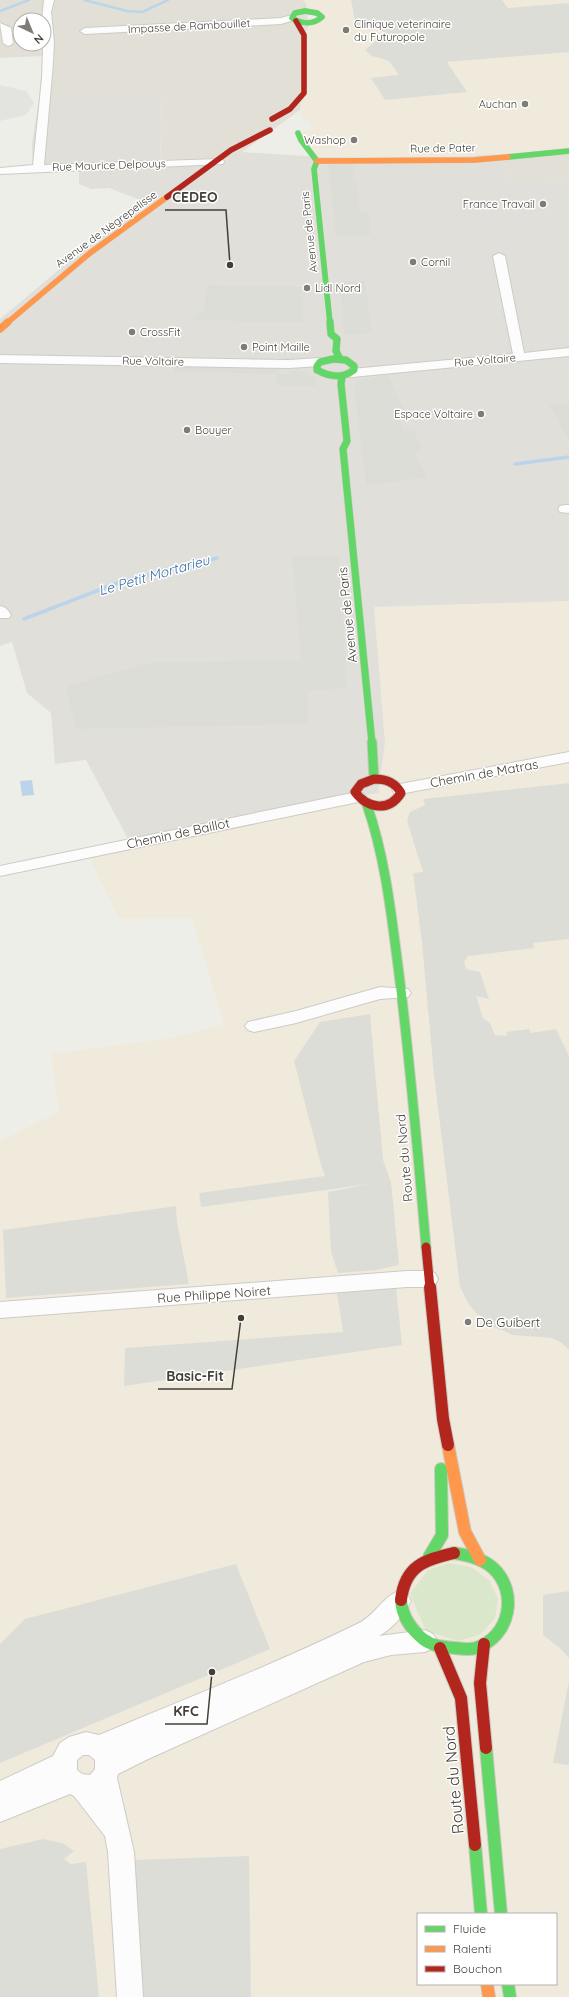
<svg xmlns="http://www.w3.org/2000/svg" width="569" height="1997" font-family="Quicksand,sans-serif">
  <rect width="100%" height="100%" fill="#eeeee9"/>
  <g fill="#e2e0d6" fill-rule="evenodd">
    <path d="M 0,0 L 306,0 L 315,99 L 234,158 L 160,160 L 162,100 L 39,99 L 43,56 L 0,58 ZM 20,20 L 44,20 L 44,44 L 20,44 Z"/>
    <polygon points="569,148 569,180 509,183 502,154"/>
  </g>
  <g fill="#f0eadc" fill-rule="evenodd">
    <polygon points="302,0 569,0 569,148 502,154 414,159 314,156 303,132 310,128 311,124 304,118 301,113 300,100 304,35 311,22 321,19 309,11 306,3"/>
    <path d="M 569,601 L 569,1997 L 0,1997 L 0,1141 L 59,1112 L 51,1054 L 170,1038 L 224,1024 L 192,918 L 119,919 L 85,848 L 378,793 L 385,743 L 374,607 ZM 418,1914 L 556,1914 L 556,1984 L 418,1984 Z"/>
  </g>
  <polygon fill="#e1dfda" points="39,99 162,99 160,160 233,158 241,152 322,157 414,159 502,154 509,182 569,180 569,601 374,607 385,743 378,793 128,839 86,760 55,764 51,713 27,693 12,642 0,646 0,319 74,257 148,203 109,188 91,189 79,184 79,170 33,172 32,144"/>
  <polygon fill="#dae7ca" points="449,1563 471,1567 489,1580 498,1599 495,1618 481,1634 459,1641 426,1631 410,1594 428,1570"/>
  <g fill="#ddddd8">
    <polygon points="351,0 502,0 508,8 569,3 569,52 447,62 467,92 385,100 371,78 399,75 389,61 372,56 365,50 385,33 379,28 356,25"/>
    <polygon points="328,164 353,164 354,181 357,182 360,212 369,212 370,235 336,236"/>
    <polygon points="207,193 222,196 208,206 193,202"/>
    <polygon points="365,281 372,333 344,335 339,282"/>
    <polygon points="207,285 303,287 303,322 192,320 193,316 203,312"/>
    <polygon points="174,365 279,367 277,374 290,374 290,371 303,371 317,378 316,386 276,385 277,374 174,372"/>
    <polygon points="388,375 404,410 396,411 404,430 413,430 423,451 414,452 427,477 366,486 354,386 357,381"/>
    <polygon points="569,403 569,440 549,405"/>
    <polygon points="339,555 347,688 308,690 308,724 76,729 66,687 143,664 160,662 301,660 292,557"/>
    <polygon points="569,783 569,939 533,943 534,948 468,956 464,962 466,969 480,972 489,999 476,996 483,1018 490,1023 495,1035 507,1036 506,1032 529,1029 531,1033 556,1029 569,1056 569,1350 562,1343 552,1338 513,1335 494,1327 476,1313 468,1303 460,1287 434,1075 422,943 413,873 423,872 407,821 410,812 425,805 423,799"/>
    <polygon points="370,1014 383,1160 391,1182 399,1265 377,1270 338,1273 331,1252 328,1192 370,1184 201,1207 199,1193 325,1176 321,1165 294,1061 320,1022"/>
    <polygon points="176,1206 177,1222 189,1284 6,1298 3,1230"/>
    <polygon points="396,1286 402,1345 124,1386 125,1348 343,1332 337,1293"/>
    <polygon points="236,1564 270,1649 0,1763 0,1644 25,1619"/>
    <polygon points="569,1591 569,1658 561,1649 543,1635 543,1595"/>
    <polygon points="569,1681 569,1765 568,1765 553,1763"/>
    <polygon points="43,1839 62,1843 74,1851 64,1859 71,1864 86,1862 99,1997 0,1997 0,1849"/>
    <polygon points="249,1856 251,1997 143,1997 131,1860"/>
  </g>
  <polygon fill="#bcd4e9" points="32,780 34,795 22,796 20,781"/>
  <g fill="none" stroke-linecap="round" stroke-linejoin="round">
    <g stroke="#bcd4e9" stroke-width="2.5">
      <polyline points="84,0 127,11 142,12 168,0"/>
      <polyline points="0,11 29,0"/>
    </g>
    <g stroke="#bcd4e9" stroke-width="3.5">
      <polyline points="515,464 569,457"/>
      <polyline points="24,619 120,582 217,558"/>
    </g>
    <polygon fill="#e3e3e0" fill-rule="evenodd" points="0,85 26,91 34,103 26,115 0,121"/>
    <g stroke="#cccbc6" stroke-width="2">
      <g id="street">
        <polygon points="44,0 54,0 51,12 54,42 53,63 44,165 219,159 223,160 224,162 223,164 0,174 0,168 33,165 42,78 44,20 42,20"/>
        <polygon points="292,15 297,18 295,20 281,24 85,34 80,31 85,28 281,18"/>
        <polygon points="0,23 11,28 13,43 11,45 8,46 3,43"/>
        <polygon points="499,253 505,256 524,353 569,348 569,356 352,377 348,376 346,373 348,370 352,369 513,354 493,256"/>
        <polygon points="0,355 289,360 320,358 326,362 320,366 289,368 0,363"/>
        <polygon points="565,505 569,505 569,513 560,512 558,509 560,506"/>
        <path d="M 0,606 C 6,607 8,610 11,615 L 9,618 L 0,618 Z"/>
        <polygon points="569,752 569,762 400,794 394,793 392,789 394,785 400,784"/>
        <polygon points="357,792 363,793 365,797 363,801 0,876 0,866"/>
        <polygon points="380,987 408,989 411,993 408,997 380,999 296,1023 254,1032 248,1030 245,1026 248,1022 296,1011"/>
        <polygon points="407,1271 428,1271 435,1273 438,1279 435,1285 428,1287 407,1287 0,1318 0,1302"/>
        <path d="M 399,1591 L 407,1594 L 411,1601 C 404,1615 392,1629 379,1636 L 425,1630 L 433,1634 L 437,1641 L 433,1648 L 425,1652 L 391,1655 L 364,1662 L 148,1759 L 118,1774 L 117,1778 L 134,1852 L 143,1997 L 117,1997 L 108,1852 L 105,1836 L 74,1796 L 70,1794 L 0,1822 L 0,1781 L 53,1756 L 60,1743 L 69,1737 L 86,1732 L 99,1735 C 185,1699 273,1665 357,1624 C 375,1616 382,1597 399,1591 ZM 83,1755 L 89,1755 L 95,1760 L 95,1769 L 90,1775 L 82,1774 L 77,1770 L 77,1760 Z"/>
      </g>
    </g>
    <g stroke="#cccac0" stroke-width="6">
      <g id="fast-far3">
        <path d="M 305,11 L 317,13 L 322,17 C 313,25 302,24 292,18 L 295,13 Z"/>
        <polyline points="298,133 301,140 317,161 314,169 330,323"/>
        <polyline points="508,157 569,151"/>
      </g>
    </g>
    <g stroke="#cccac0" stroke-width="8">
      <g id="fast-far2">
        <polyline points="330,322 331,334 337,339 336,351 340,359"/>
        <path d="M 333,359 L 346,360 L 354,366 L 354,370 C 342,379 330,377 317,370 L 317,366 L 320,362 Z"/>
        <polyline points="342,376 341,384 347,441 343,449 372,743"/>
      </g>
    </g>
    <g stroke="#cccac0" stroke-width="11">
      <g id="fast-far1">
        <polyline points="372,742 374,779"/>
        <path d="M 367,805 C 385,857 391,912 398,966 C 410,1059 418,1153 426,1247"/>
      </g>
    </g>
    <g stroke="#cccac0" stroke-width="14">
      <g id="fast">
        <polyline points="429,1557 442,1535 441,1469"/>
        <path d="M 401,1600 C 402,1616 411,1629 423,1639 C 432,1646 443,1647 455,1648 C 462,1649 469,1650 476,1648 C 510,1637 519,1592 493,1568 C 483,1559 468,1555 454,1553"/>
        <polyline points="486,1748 501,1914"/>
        <polyline points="475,1845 481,1914"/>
        <polyline points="508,1984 510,1997"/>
      </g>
    </g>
    <g stroke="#cccac0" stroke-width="6">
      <g id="slow-far2">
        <polyline points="317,161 474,160 508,157"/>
        <polyline points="7,323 90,253 167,197"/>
      </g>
    </g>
    <g stroke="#cccac0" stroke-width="8">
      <polyline id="slow-far1" points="0,329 8,322"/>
    </g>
    <g stroke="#cccac0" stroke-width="14">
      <g id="slow">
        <polyline points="448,1445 465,1532 480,1560"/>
        <polyline points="487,1984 489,1997"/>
      </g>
    </g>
    <g stroke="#cccac0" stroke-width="6">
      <g id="jam-far2">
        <polyline points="272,119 290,109 304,93 304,35 296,21"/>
        <polyline points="167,197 231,150 270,130"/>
      </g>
    </g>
    <g stroke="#cccac0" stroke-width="11">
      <g id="jam-far1">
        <path d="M 374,779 C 386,779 395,782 401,793 C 389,812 368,809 355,792 L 361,784 Z"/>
        <polyline points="426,1247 430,1288"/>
      </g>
    </g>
    <g stroke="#cccac0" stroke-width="14">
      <g id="jam">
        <polyline points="430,1287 443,1419 448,1445"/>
        <path d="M 401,1600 C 405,1566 424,1560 454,1553"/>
        <polyline points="484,1644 480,1683 486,1748"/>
        <polyline points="440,1648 461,1698 475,1845"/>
      </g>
    </g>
    <use href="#street" fill="#fcfcfc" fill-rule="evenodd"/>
    <use href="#fast-far3" stroke="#63d668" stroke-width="5.5"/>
    <use href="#fast-far2" stroke="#63d668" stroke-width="7"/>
    <use href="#fast-far1" stroke="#63d668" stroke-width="9"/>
    <use href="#fast" stroke="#63d668" stroke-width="12"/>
    <use href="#slow-far2" stroke="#ff974d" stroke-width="5.5"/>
    <use href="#slow-far1" stroke="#ff974d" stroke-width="7"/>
    <use href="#slow" stroke="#ff974d" stroke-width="12"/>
    <use href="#jam-far2" stroke="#b3261e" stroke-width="5.5"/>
    <use href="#jam-far1" stroke="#b3261e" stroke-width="9"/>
    <use href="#jam" stroke="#b3261e" stroke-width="12"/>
  </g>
  <g fill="#7f7c75" stroke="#fff" stroke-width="1.5">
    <circle cx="346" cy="30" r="4"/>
    <circle cx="525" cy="104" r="4"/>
    <circle cx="354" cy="140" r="4"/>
    <circle cx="543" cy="204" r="4"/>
    <circle cx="413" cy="262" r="4"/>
    <circle cx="307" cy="288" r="4"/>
    <circle cx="132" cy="332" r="4"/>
    <circle cx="244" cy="347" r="4"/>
    <circle cx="481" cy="414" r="4"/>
    <circle cx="187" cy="430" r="4"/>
    <circle cx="468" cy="1322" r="4"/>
  </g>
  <g text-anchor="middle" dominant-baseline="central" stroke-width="3" stroke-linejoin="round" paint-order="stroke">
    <g font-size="11" fill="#433f36" stroke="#fff" text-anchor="start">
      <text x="354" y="24">Clinique veterinaire<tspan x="354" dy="13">du Futuropole</tspan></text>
      <text x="517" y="104" text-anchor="end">Auchan</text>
      <text x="346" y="140" text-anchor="end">Washop</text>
      <text x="535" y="204" text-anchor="end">France Travail</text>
      <text x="421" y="262">Cornil</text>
      <text x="315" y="288">Lidl Nord</text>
      <text x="140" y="332">CrossFit</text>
      <text x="252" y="347">Point Maille</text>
      <text x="473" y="414" text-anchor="end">Espace Voltaire</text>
      <text x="195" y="430">Bouyer</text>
    </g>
    <g font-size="11" fill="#433f36" stroke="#fff">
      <text transform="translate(189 26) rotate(-3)">Impasse de Rambouillet</text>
      <text transform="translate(443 148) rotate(-1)">Rue de Pater</text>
      <text transform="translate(109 165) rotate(-2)">Rue Maurice Delpouys</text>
      <text transform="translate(106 229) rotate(-36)">Avenue de Nègrepelisse</text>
      <text transform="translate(309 232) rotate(-96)">Avenue de Paris</text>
      <text transform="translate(485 360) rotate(-5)">Rue Voltaire</text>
      <text transform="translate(153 361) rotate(1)">Rue Voltaire</text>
    </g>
    <g font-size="13" fill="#433f36" stroke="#fff">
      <text transform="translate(347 615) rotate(-96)">Avenue de Paris</text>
      <text transform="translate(484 773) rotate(-10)">Chemin de Matras</text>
      <text transform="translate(178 833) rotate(-12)">Chemin de Baillot</text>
      <text transform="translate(404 1158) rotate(-95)">Route du Nord</text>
      <text transform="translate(214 1294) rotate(-4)">Rue Philippe Noiret</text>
    </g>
    <g font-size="13" fill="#433f36" stroke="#fff" text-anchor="start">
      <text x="476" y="1322">De Guibert</text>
    </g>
    <g font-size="14" font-style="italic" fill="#386fa5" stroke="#fff">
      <text transform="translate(154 575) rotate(-16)">Le Petit Mortarieu</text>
    </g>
    <g font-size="16" fill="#433f36" stroke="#fff">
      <text transform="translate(453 1780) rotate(-95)">Route du Nord</text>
    </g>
  </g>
  <path fill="none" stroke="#433f36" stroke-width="1.5" d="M230 265L226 210H165M241 1318L232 1389H158M212 1672L207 1724H165"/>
  <g fill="#433f36" stroke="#fff" stroke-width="1.5">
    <circle cx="230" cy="265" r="4"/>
    <circle cx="241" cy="1318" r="4"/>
    <circle cx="212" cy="1672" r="4"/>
  </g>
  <g font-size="14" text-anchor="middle" font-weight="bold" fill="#433f36" stroke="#fff" stroke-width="3" stroke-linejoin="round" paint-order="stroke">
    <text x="195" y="202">CEDEO</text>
    <text x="195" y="1381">Basic-Fit</text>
    <text x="186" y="1716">KFC</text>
  </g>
  <rect x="417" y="1913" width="140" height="72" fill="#ffffff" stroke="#b4b2af"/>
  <rect x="425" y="1926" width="20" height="6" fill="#63d668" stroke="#b4b2af"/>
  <text x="453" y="1933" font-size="12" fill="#433f36">Fluide</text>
  <rect x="425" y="1946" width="20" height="6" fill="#ff974d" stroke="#b4b2af"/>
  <text x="453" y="1953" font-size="12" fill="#433f36">Ralenti</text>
  <rect x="425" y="1966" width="20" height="6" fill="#b3261e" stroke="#b4b2af"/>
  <text x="453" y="1973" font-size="12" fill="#433f36">Bouchon</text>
  <g transform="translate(32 32) rotate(136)"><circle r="19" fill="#ffffff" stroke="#b4b2af"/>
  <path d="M0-3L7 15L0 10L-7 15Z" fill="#7f7c75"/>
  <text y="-6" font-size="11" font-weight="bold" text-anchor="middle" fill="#433f36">N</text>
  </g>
</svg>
